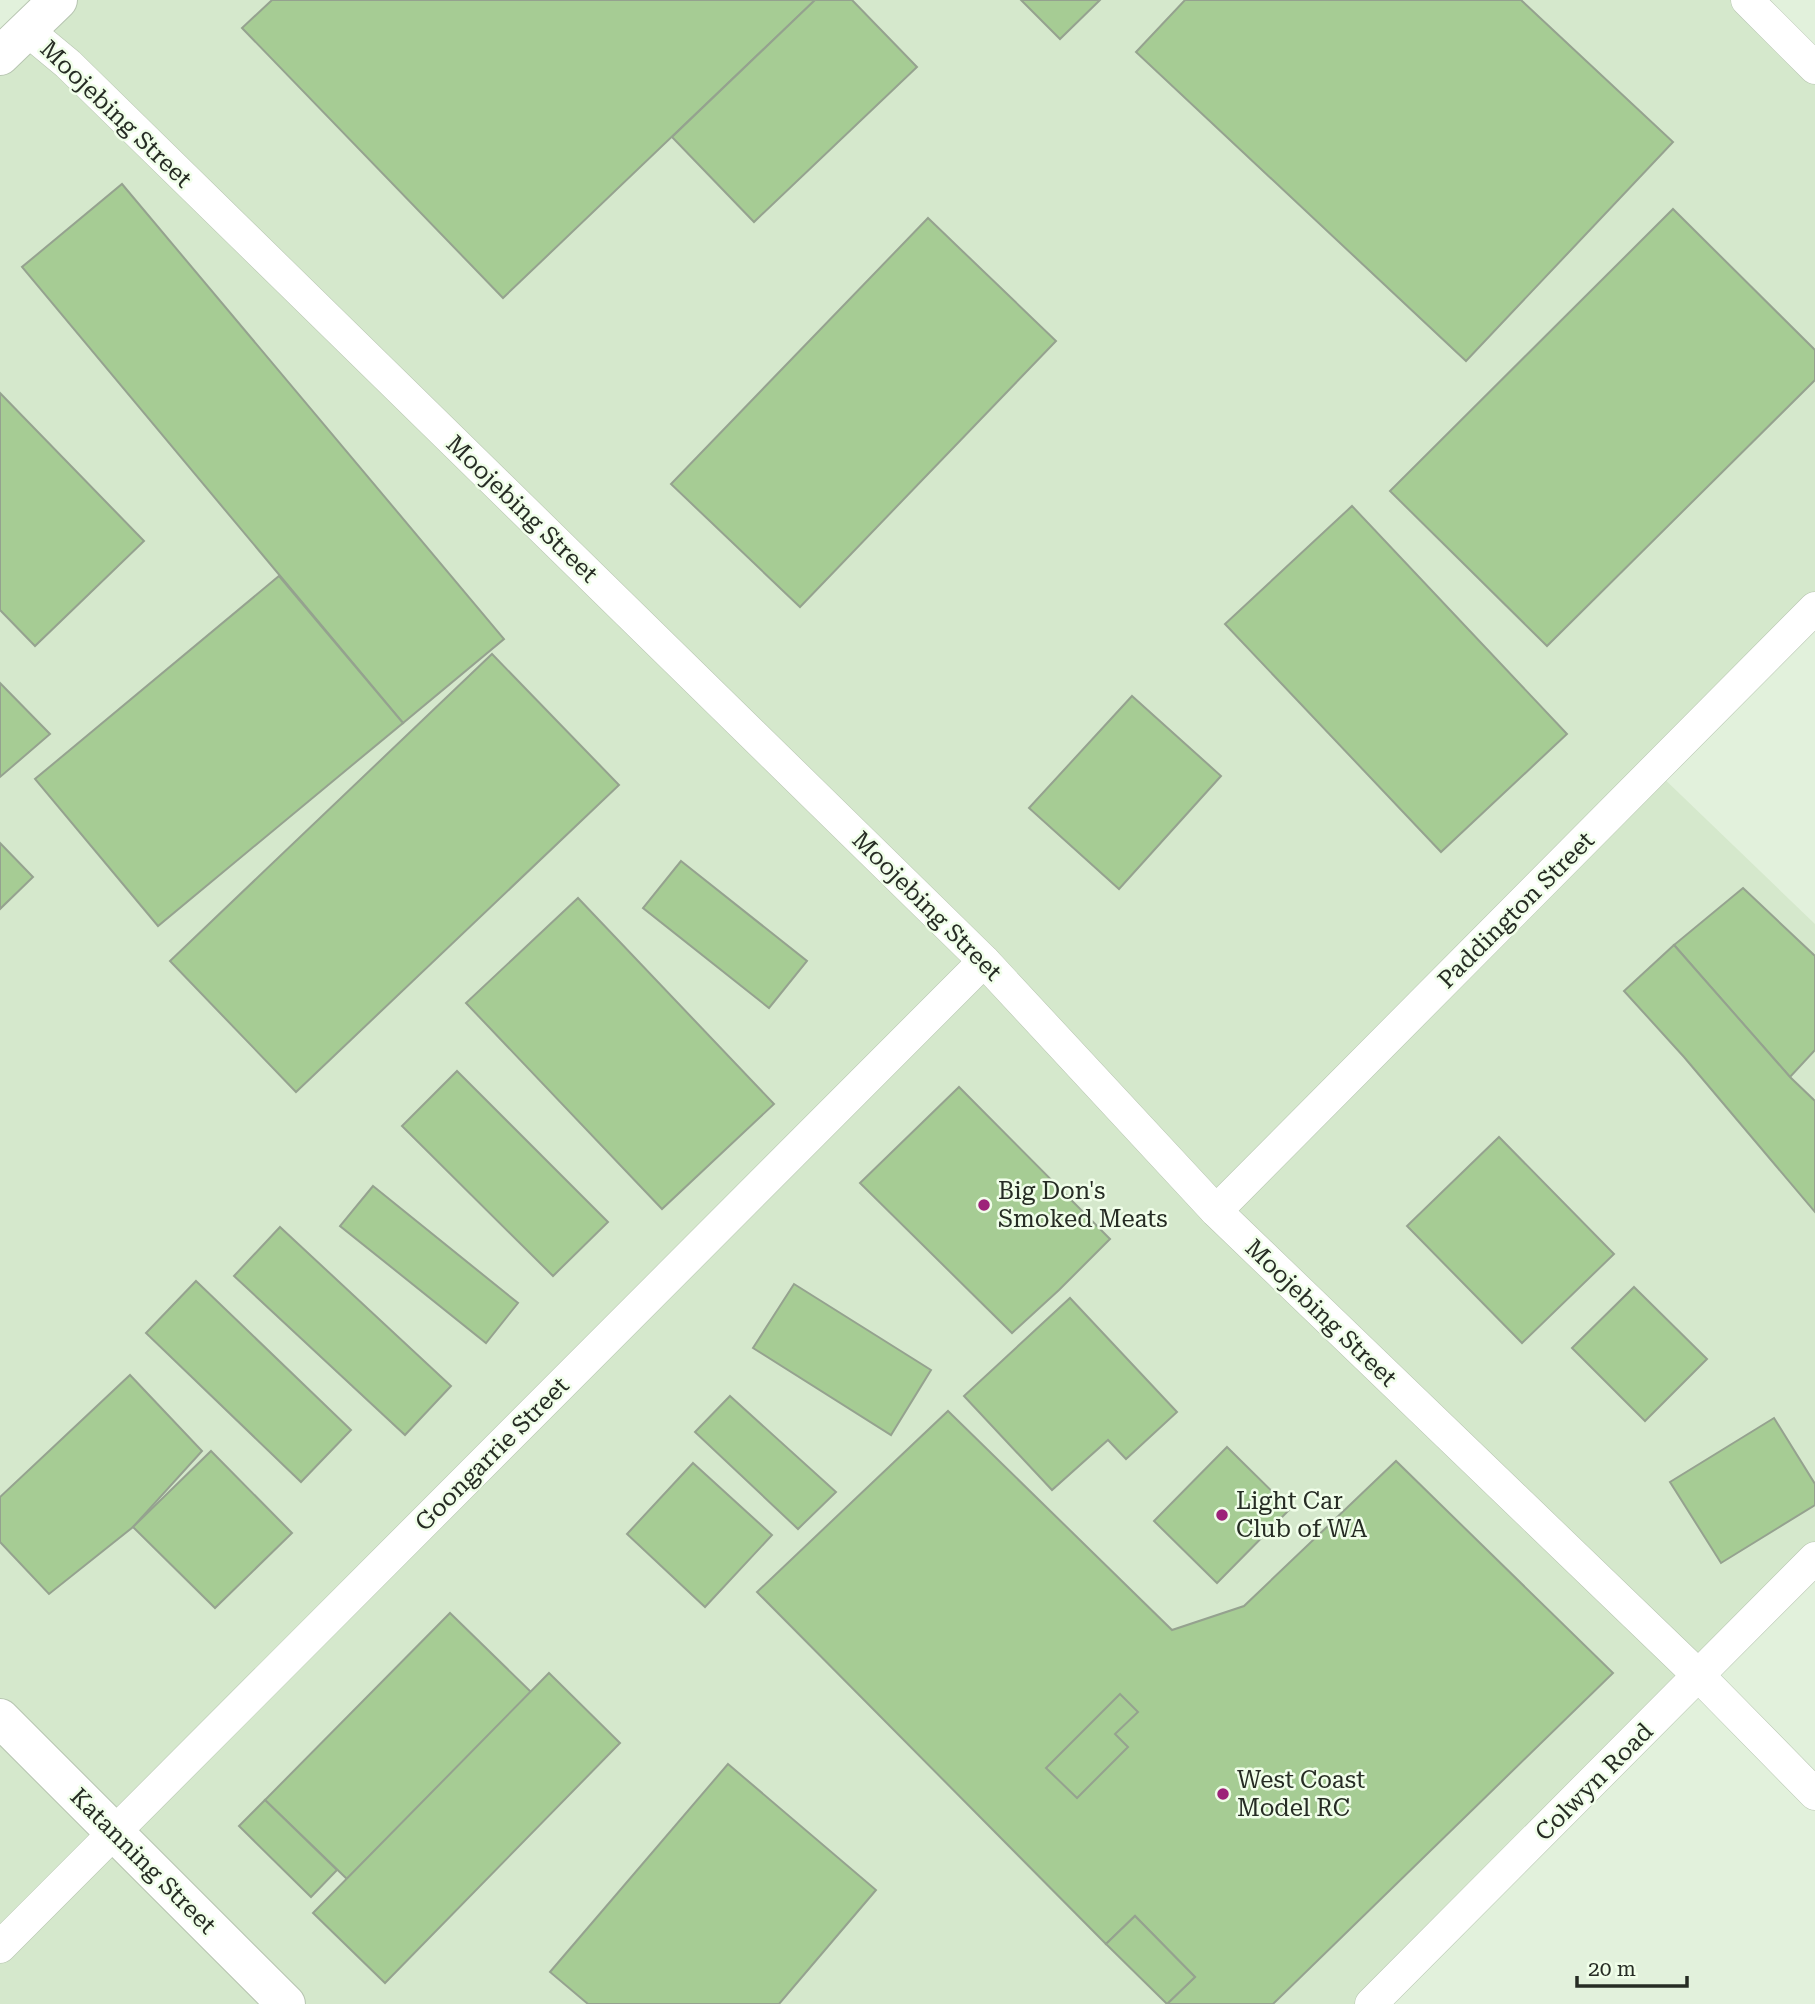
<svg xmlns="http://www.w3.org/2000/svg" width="1815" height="2004" font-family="'Roboto Serif',serif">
  <rect width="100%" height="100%" fill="#e2f1dc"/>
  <polygon fill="#d5e8cc" points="58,0 1747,0 1815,68 1815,608 1655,770 1815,924 1815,1558 1371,2004 0,2004 0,56"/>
  <g fill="#a6cc94" stroke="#95a28f" stroke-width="2">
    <polygon points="272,0 815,0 503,298 242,28"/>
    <polygon points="815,0 852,0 917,67 754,222 672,137"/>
    <polygon points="1021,0 1100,0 1060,39"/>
    <polygon points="1185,0 1521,0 1673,142 1466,361 1136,52"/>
    <polygon points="122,184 504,639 403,723 22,267"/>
    <polygon points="1673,209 1815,350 1815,380 1547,646 1390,491"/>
    <polygon points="928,218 1056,341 800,607 671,484"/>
    <polygon points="0,393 144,541 35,646 0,610"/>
    <polygon points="1352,506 1567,734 1441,852 1225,624"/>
    <polygon points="279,576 403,723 158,926 35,779"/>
    <polygon points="492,654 619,785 296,1092 170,961"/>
    <polygon points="0,683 50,734 0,777"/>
    <polygon points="1132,696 1221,776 1119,889 1029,808"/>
    <polygon points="0,843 33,877 0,909"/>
    <polygon points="681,861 807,961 769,1008 643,908"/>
    <polygon points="1743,888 1815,956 1815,1050 1790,1077 1674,945"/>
    <polygon points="578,898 774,1104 662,1209 466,1003"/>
    <polygon points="1674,945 1790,1077 1815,1101 1815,1212 1684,1057 1624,991"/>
    <polygon points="457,1071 608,1222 553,1276 402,1126"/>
    <polygon points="959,1087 1110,1239 1059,1290 1012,1333 860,1183"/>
    <polygon points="1499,1137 1614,1254 1522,1343 1407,1226"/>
    <polygon points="373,1186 518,1303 486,1343 340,1226"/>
    <polygon points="280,1227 451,1386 405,1435 234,1276"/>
    <polygon points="196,1281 351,1430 301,1482 146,1333"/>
    <polygon points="794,1284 931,1370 891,1435 753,1348"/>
    <polygon points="1634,1287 1707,1359 1645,1421 1572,1348"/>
    <polygon points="1070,1298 1177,1412 1126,1459 1108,1440 1052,1490 964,1396"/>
    <polygon points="130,1375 202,1451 133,1527 49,1594 0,1542 0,1497"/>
    <polygon points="730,1396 836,1492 798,1529 695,1432"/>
    <polygon points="948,1411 1172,1630 1244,1606 1396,1461 1613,1673 1273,2004 1167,2004 1195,1977 1135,1916 1106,1944 757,1592"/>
    <polygon points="1774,1418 1815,1484 1815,1505 1721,1563 1670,1482"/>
    <polygon points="1227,1447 1290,1509 1217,1583 1154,1521"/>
    <polygon points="211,1451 292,1533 215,1608 133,1527"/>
    <polygon points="693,1463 772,1535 705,1607 627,1534"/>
    <polygon points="450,1613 531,1692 347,1879 265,1800"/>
    <polygon points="549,1673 620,1743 385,1983 313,1913"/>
    <polygon points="1120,1694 1138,1712 1115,1734 1128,1747 1077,1798 1046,1768"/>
    <polygon points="728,1764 876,1890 779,2004 588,2004 550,1972"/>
    <polygon points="265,1800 337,1870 311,1897 239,1826"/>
    <polygon points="1135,1916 1195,1977 1167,2004 1106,1944"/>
  </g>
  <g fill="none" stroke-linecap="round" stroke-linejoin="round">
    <g stroke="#b7c5b1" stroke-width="33">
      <g id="minor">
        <polyline points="1747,0 1815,68"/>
        <polyline points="27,30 68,64 984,961 1216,1211 1699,1676 1815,1794"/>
        <polyline points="1216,1211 1815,608"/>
        <polyline points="0,1947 984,961"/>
        <polyline points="1371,2004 1815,1558"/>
      </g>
    </g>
    <g stroke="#b7c5b1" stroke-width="40">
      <polyline id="tertiary" points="0,1718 286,2004"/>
    </g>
    <g stroke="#b7c5b1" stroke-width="40">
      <polyline id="trunk" points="0,56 58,0"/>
    </g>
    <use href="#minor" stroke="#fff" stroke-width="32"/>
    <use href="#tertiary" stroke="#fff" stroke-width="38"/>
    <use href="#trunk" stroke="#fff" stroke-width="38"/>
  </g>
  <g fill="#9d2279" stroke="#f0fee9" stroke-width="2.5">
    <circle cx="984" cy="1205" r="7"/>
    <circle cx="1222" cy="1515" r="7"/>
    <circle cx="1223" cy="1794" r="7"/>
  </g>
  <g text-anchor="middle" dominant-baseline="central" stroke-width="5" stroke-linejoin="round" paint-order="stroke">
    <g font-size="24" fill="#262c24" stroke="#f0fee9">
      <text transform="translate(116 114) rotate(44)">Moojebing Street</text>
      <text transform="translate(522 509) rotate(44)">Moojebing Street</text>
      <text transform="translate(927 906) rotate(45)">Moojebing Street</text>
      <text transform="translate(1516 910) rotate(-45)">Paddington Street</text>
      <text transform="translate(1321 1313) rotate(44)">Moojebing Street</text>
      <text transform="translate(492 1454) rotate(-45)">Goongarrie Street</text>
      <text transform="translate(1594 1782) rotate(-45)">Colwyn Road</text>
      <text transform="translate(143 1861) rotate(45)">Katanning Street</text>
    </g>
    <g font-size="24" fill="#262c24" stroke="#f0fee9" text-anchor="start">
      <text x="998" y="1191">Big Don's<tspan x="998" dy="28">Smoked Meats</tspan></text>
      <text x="1236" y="1501">Light Car<tspan x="1236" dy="28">Club of WA</tspan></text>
      <text x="1237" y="1780">West Coast<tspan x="1237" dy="28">Model RC</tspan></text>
    </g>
  </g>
  <path d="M1577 1976v10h110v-10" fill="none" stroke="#262c24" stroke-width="3.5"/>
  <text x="1588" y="1976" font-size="21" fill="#262c24" stroke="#f0fee9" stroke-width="5" paint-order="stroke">20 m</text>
</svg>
